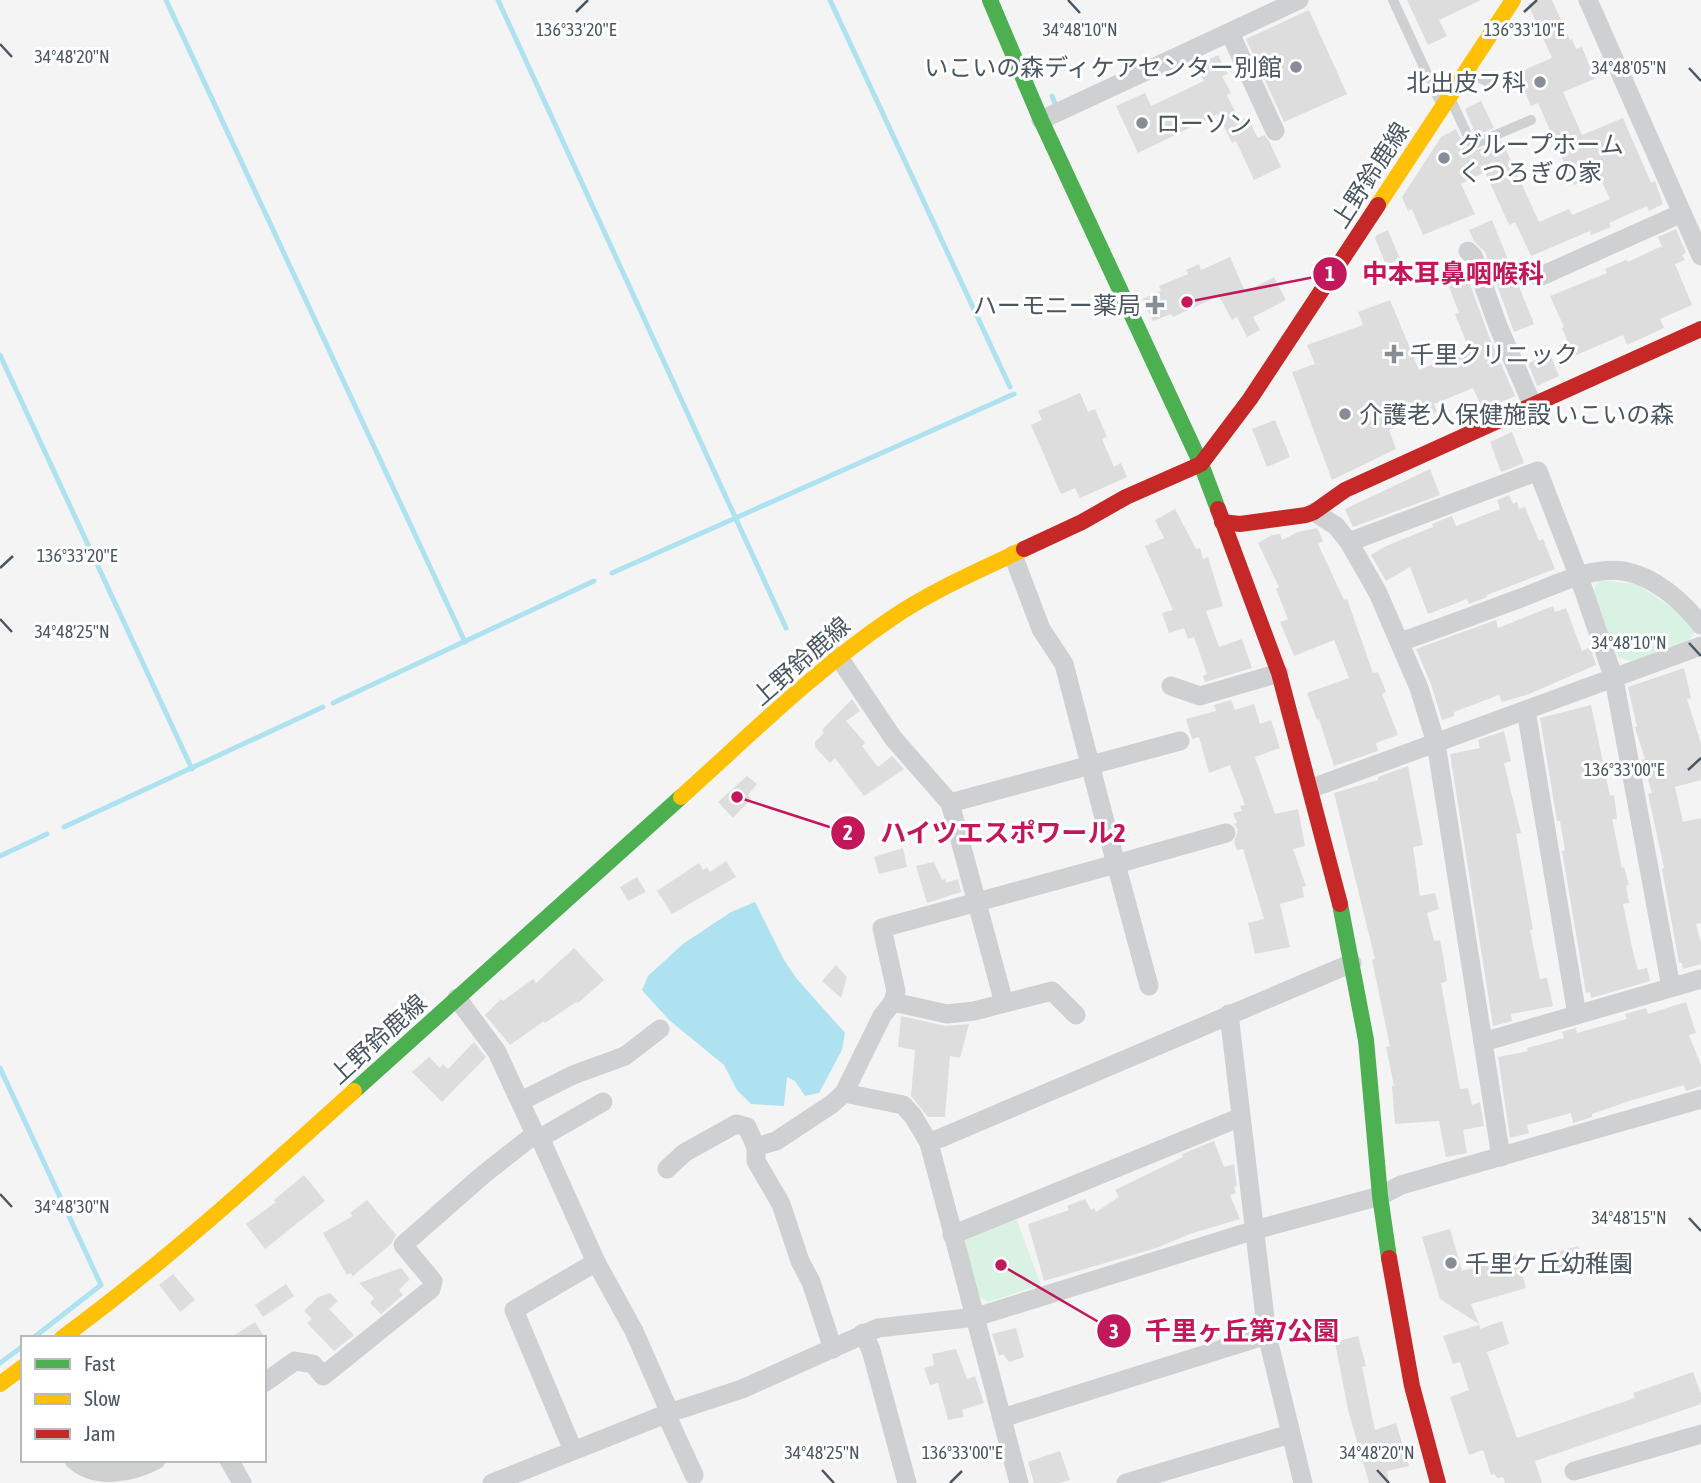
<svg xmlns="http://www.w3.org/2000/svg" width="1701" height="1483" font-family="'Asap Condensed','Noto Sans JP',sans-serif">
  <rect width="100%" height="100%" fill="#f4f4f4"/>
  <g fill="#d9f2e3">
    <polygon points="1598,580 1636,584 1677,611 1696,631 1689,640 1631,661 1618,657 1593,592"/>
    <polygon points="1016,1218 1041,1285 988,1302 977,1295 963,1244 970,1236"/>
  </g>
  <polygon fill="#aee2f0" points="755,902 784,960 797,979 845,1033 842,1050 819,1093 805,1096 795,1081 787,1077 784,1106 751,1104 737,1090 724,1065 669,1020 642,990 648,976 683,944 731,912"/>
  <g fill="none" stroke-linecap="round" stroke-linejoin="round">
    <g stroke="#aee2f0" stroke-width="5">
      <polyline points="166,0 465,642"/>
      <polyline points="498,0 786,628"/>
      <polyline points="830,0 1010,387"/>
      <polyline points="1052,96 1056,106"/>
      <polyline points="0,355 192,769"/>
      <polyline points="612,573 1014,394"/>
      <polyline points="333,703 594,581"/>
      <polyline points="64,827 323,707"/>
      <polyline points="0,856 47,834"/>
      <polyline points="0,1068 101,1285 33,1338"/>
      <polyline points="0,1363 23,1346"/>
    </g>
  </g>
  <g fill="#ddddde">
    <polygon points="1407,0 1481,0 1439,20 1447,36 1428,45"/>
    <polygon points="1538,0 1552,0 1570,40 1572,39 1576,49 1582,47 1595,79 1563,92 1582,135 1623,118 1651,183 1655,181 1663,204 1649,211 1647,206 1609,223 1611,227 1591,235 1590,231 1531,256 1515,222 1509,225 1485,172 1461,184 1475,214 1423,235 1412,209 1408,211 1402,197 1441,137 1456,129 1465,148 1471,152 1502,141 1539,222 1569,209 1572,215 1610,199 1598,174 1574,185 1538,103 1531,106 1520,81 1526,69 1552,58 1528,4"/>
    <polygon points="1309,10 1347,94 1284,122 1246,39"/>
    <polygon points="1218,55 1228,74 1222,76 1231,93 1227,95 1240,121 1247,117 1258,138 1264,135 1269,141 1281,167 1254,180 1236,141 1232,143 1218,114 1138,153 1116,106 1145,93 1151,106 1204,81 1197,65"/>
    <polygon points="1481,101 1494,128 1476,135 1465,109"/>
    <polygon points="1492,220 1534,324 1514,332 1485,252 1474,241 1469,230"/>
    <polygon points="1676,229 1686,253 1682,255 1685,260 1675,264 1692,305 1660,319 1664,328 1627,345 1623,335 1574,356 1562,328 1564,327 1550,296 1607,273 1605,269 1626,260 1628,262 1662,246 1658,237"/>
    <polygon points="1388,230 1400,259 1386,265 1375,238 1377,235"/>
    <polygon points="1230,257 1245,292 1274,277 1286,300 1253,317 1260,330 1247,337 1237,317 1232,320 1219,296 1173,317 1171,314 1153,321 1142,299 1161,291 1159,286 1188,274 1186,270 1199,264 1201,270"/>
    <polygon points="1464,268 1487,331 1515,396 1483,410 1473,388 1434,404 1437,412 1389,430 1396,449 1332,480 1292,372 1315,364 1307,345 1363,325 1358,312 1390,300 1419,370 1469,349 1455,314 1459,313 1445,276"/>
    <polygon points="1550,354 1559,376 1537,386 1528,363"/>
    <polygon points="1080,393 1088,412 1095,409 1107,437 1102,439 1114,467 1121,463 1127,477 1080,498 1075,488 1061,494 1031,425 1042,420 1038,411"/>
    <polygon points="1275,420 1290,457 1267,467 1252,429"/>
    <polygon points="1512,432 1524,463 1501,472 1490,442"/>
    <polygon points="1430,469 1440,495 1353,527 1345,509"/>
    <polygon points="1509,495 1513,504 1517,502 1519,509 1525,507 1539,541 1543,539 1555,569 1487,595 1487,597 1469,604 1467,599 1428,614 1410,567 1386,581 1371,555 1386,546 1433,527 1432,524 1452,516 1456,526 1500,509 1497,500"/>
    <polygon points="1175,509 1196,549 1200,548 1203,559 1208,557 1223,606 1206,611 1219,647 1242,639 1252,668 1205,682 1203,676 1207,674 1194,637 1188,639 1184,628 1169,633 1162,613 1173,610 1145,546 1164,538 1155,520"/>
    <polygon points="1317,528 1323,541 1318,544 1344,600 1347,599 1373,673 1378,672 1386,692 1382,694 1398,735 1376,743 1378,751 1334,766 1319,719 1317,720 1307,693 1349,678 1334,640 1294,656 1280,622 1288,619 1276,589 1279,587 1258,543 1272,535 1280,534 1282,540 1298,532"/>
    <polygon points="1553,606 1555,612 1566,608 1582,651 1590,647 1596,665 1529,694 1502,702 1499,695 1454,712 1454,716 1442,720 1431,684 1416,649 1496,620 1498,628"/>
    <polygon points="1684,668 1691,698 1687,699 1701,744 1701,780 1675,787 1683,822 1701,818 1701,923 1696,924 1701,943 1701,964 1683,969 1682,963 1679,963 1662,869 1664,868 1648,794 1652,793 1642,760 1645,759 1637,734 1635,727 1637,727 1628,687"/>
    <polygon points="852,699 860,711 846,721 865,743 862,746 878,767 892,756 904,769 864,796 835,758 830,763 815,747 815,742 824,733 822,730"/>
    <polygon points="1231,700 1235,710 1254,704 1260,724 1271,720 1280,748 1255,757 1275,814 1298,809 1305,846 1293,849 1306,886 1302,887 1304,897 1280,904 1290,947 1255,954 1248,923 1264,919 1243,849 1237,850 1234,842 1238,830 1234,824 1237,823 1233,813 1242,811 1240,806 1245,805 1230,765 1209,773 1199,737 1192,739 1186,719 1216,711 1214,705"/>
    <polygon points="1591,705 1610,796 1614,795 1617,819 1612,819 1622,868 1624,867 1629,885 1626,886 1629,903 1623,904 1633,952 1638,970 1647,968 1650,981 1591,998 1590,992 1586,993 1562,851 1565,850 1560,821 1557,821 1540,718"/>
    <polygon points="1504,731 1511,761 1504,763 1521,833 1516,834 1533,930 1530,930 1540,979 1547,978 1553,1006 1511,1014 1512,1021 1493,1026 1450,754 1480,748 1478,740"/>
    <polygon points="1408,766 1423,845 1413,847 1420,896 1435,893 1439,909 1427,913 1434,941 1440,940 1443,955 1447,981 1441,983 1460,1089 1468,1088 1472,1105 1480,1102 1484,1126 1463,1130 1467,1153 1446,1157 1439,1121 1395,1124 1392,1086 1394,1086 1386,1047 1390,1046 1372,960 1375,959 1334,793 1378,780 1378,777"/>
    <polygon points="747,776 757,784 748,795 751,799 733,818 718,802"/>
    <polygon points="903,848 907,867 879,874 874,857"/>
    <polygon points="726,861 736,877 672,914 657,891 699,863 703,870 707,867 710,872"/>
    <polygon points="934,862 942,880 945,879 946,883 958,879 961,892 927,903 916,866"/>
    <polygon points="637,877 646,892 628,901 620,887"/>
    <polygon points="574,948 604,980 578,1003 576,1002 545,1023 544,1021 510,1045 485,1015 501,999 503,1001 533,979 536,983"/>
    <polygon points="836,965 847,977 841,998 822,981"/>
    <polygon points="1686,1002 1696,1033 1689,1035 1701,1065 1701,1086 1686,1091 1684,1085 1629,1101 1592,1114 1592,1117 1573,1123 1571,1113 1527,1125 1529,1133 1510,1138 1498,1057 1528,1051 1527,1048 1564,1038 1562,1032 1576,1028 1577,1033 1627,1019 1625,1014 1646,1008 1648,1014"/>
    <polygon points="901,1016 945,1026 969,1024 960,1058 950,1056 945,1117 928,1117 911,1096 915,1050 898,1047"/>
    <polygon points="474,1042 486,1057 442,1102 412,1072 429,1057 440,1068 443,1064 448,1069"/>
    <polygon points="1214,1141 1224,1167 1234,1164 1237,1186 1234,1187 1236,1193 1230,1195 1240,1219 1190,1234 1156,1248 1044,1281 1028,1224 1069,1210 1067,1206 1085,1199 1091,1210 1094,1208 1096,1212 1119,1197 1115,1190 1183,1157 1182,1154"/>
    <polygon points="304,1175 325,1201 265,1249 246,1224 276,1202 274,1200"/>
    <polygon points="367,1200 396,1235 391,1244 353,1276 350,1273 347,1275 323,1233 353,1216 350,1213"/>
    <polygon points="1450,1229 1462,1271 1517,1255 1526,1288 1471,1304 1479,1324 1440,1299 1422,1237"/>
    <polygon points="1578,1246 1585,1267 1557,1276 1550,1254"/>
    <polygon points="401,1268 410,1279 399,1290 403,1295 381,1314 370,1303 374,1298 359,1283"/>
    <polygon points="173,1274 195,1300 180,1312 159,1285"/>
    <polygon points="286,1284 294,1296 263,1317 255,1305"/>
    <polygon points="330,1293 338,1301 329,1309 354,1335 334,1351 307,1323 312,1319 304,1311 318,1297"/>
    <polygon points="1502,1321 1509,1344 1487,1352 1517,1438 1635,1398 1633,1393 1693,1372 1701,1394 1701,1404 1535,1461 1542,1483 1505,1483 1503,1477 1497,1478 1495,1474 1491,1475 1483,1450 1469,1455 1450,1397 1469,1390 1460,1362 1453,1364 1443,1336 1479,1325 1480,1329"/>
    <polygon points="255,1322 265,1338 230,1338"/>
    <polygon points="1016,1328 1024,1357 1009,1362 1003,1354 999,1356 992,1334"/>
    <polygon points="1358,1336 1366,1366 1362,1367 1375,1430 1396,1423 1409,1466 1387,1471 1389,1483 1369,1483 1348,1410 1335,1342"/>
    <polygon points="956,1349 967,1379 975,1376 984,1403 962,1410 964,1417 948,1420 938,1383 930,1385 924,1368 934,1365 932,1354"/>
    <polygon points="1060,1451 1070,1480 1059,1483 1034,1483 1028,1462"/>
  </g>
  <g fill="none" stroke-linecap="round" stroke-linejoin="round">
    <g stroke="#ced0d2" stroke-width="10">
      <polyline points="1393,0 1441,104"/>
      <polyline points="1467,71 1488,82"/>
      <polyline points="1451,100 1472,145 1531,120"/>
    </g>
    <g stroke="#ced0d2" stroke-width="19">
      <polyline points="1588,0 1701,256"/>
      <polyline points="1230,33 1275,131"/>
      <polyline points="1041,120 1299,0"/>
      <polyline points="1468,251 1473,256 1498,326 1532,404"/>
      <polyline points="1539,277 1682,213"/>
      <polyline points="1314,512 1336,526 1349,542 1378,593 1419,688 1436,743 1501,1157"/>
      <polyline points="1349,542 1538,471 1579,577 1614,679 1671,987"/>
      <path d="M 1400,642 C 1440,628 1480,613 1521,598 C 1551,587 1590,566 1623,571 C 1654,576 1682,601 1701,625"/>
      <polyline points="838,656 893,738 950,803 1004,1003"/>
      <polyline points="1171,686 1200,696 1279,673"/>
      <polyline points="1526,710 1577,1015"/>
      <polyline points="1312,788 1701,646"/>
      <polyline points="950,803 1180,741"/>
      <polyline points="1149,986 1116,864 1226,833"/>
      <polyline points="457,998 497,1052 535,1134 540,1138 596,1262 634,1331 670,1413"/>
      <polyline points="893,1002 947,1014 974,1011 1052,991 1076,1015"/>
      <polyline points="1229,1014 1267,1335 1303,1483"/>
      <polyline points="1483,1042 1701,979"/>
      <polyline points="844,1093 903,1105 913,1116 929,1143"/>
      <polyline points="521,1101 573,1075 625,1056 660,1029"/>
      <polyline points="540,1138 603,1102"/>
      <polyline points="756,1147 776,1141 832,1104 844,1093 882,1016 893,1002 896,991 882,928 1116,864 1064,664 1041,629 1013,555"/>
      <polyline points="667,1169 684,1153 736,1124 747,1127 756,1147 756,1161 781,1204 800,1261 811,1282 833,1349"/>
      <polyline points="952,1235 1241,1117"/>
      <polyline points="863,1333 871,1350 907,1483"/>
      <polyline points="264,1383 295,1361 313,1364 323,1376 431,1289 433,1281 403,1245 484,1174 535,1134"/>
      <polyline points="666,1414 694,1475"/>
      <polyline points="1002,1418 1267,1335"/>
      <polyline points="573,1450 514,1310 596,1262"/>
      <path d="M 74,1460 C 96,1480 132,1473 156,1460"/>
      <polyline points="229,1460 242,1483"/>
      <polyline points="1574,1471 1701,1434"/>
      <polyline points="492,1483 666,1414 742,1389 878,1328 976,1317 1255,1230 1380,1196 1401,1185 1701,1099"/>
      <polyline points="1019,1483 929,1143 1352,963"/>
      <polyline points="1126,1483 1290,1434"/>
    </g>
    <g stroke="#4caf50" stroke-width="16">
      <polyline points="990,0 1041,120 1201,464 1218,509"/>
      <polyline points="1340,904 1366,1040 1380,1196 1389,1258"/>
      <polyline points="354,1091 681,797"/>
    </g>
    <g stroke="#ffc107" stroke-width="16">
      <polyline points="1378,205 1513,0"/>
      <path d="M 681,797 C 749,736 815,670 892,618 C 933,590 979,571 1024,549"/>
      <path d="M 62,1338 C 165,1262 259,1177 354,1091"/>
      <polyline points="0,1384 23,1367"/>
    </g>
    <g stroke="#c62828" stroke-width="16">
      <polyline points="1218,509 1279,673 1340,904"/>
      <polyline points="1222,522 1240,524 1306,515 1314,512 1345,490 1701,329"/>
      <polyline points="1024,549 1082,522 1126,497 1201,464 1250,399 1378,205"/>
      <polyline points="1389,1258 1412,1386 1438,1483"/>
    </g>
  </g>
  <path fill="none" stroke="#4a5661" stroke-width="2.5" d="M 1068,0 L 1080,13M 576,12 L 588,0M 1524,12 L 1537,0M 0,44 L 12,57M 1689,68 L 1701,81M 0,568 L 13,556M 0,619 L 12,632M 1689,643 L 1701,656M 1688,770 L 1701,758M 0,1194 L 12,1207M 1689,1218 L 1701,1231M 822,1470 L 834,1483M 1377,1470 L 1389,1483M 950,1483 L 962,1471"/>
  <g fill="#868d94" stroke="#fff" stroke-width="2.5">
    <circle cx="1296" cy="67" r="7"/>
    <circle cx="1540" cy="82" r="7"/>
    <circle cx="1142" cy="123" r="7"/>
    <circle cx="1444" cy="158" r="7"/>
    <path d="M1151.5 294.5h7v7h7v7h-7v7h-7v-7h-7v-7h7z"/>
    <path d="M1390.5 343.5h7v7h7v7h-7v7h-7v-7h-7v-7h7z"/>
    <circle cx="1345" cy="414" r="7"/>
    <circle cx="1451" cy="1263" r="7"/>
  </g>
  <g text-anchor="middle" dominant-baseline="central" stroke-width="6" stroke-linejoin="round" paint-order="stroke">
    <g font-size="24" fill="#4a5661" stroke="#fff" text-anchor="start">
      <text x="1282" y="67" text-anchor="end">いこいの森ディケアセンター別館</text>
      <text x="1526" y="82" text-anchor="end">北出皮フ科</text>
      <text x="1156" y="123">ローソン</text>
      <text x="1458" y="144">グループホーム<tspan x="1458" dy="28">くつろぎの家</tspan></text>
      <text x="1141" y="305" text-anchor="end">ハーモニー薬局</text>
      <text x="1410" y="354">千里クリニック</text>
      <text x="1359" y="414">介護老人保健施設 いこいの森</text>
      <text x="1465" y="1263">千里ケ丘幼稚園</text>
    </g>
    <g font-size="24" fill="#4a5661" stroke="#fff">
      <text transform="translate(1370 175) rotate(-57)">上野鈴鹿線</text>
      <text transform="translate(801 661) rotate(-41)">上野鈴鹿線</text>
      <text transform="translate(378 1039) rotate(-42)">上野鈴鹿線</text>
    </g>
  </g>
  <g font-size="18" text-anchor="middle" fill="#4a5661" stroke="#fff" stroke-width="6" stroke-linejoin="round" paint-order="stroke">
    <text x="576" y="36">136°33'20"E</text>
    <text x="1524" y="36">136°33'10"E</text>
    <text x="1080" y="36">34°48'10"N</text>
    <text x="72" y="63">34°48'20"N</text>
    <text x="1629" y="74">34°48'05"N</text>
    <text x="77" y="562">136°33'20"E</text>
    <text x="72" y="638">34°48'25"N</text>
    <text x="1629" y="649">34°48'10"N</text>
    <text x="1624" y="776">136°33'00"E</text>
    <text x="72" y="1213">34°48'30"N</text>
    <text x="1629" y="1224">34°48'15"N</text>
    <text x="822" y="1459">34°48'25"N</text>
    <text x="1377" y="1459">34°48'20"N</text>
    <text x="962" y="1459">136°33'00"E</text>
  </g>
  <path fill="none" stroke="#c2185b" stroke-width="2.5" d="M1187 302L1330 274M737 797L848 833M1001 1265L1114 1331"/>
  <g fill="#c2185b" stroke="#fff" stroke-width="2.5">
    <circle cx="1187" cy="302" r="7"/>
    <circle cx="737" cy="797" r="7"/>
    <circle cx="1001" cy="1265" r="7"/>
    <circle cx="1330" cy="274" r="18"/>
    <circle cx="848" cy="833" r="18"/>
    <circle cx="1114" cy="1331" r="18"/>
  </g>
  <g font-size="21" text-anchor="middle" font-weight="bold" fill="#fff">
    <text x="1330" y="281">1</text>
    <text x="848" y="840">2</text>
    <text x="1114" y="1339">3</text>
  </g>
  <g font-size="26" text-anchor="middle" font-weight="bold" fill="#c2185b" stroke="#fff" stroke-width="6" stroke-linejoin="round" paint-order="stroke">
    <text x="1453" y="283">中本耳鼻咽喉科</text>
    <text x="1003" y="842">ハイツエスポワール2</text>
    <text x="1242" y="1340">千里ヶ丘第7公園</text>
  </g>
  <rect x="21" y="1336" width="245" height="126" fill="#ffffff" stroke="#b7bbc0" stroke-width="2"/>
  <rect x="35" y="1359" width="35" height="10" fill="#4caf50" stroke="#b7bbc0" stroke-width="2"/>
  <text x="84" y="1371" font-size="21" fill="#4a5661">Fast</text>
  <rect x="35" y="1394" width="35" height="10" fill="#ffc107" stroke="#b7bbc0" stroke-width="2"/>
  <text x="84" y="1406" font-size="21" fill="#4a5661">Slow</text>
  <rect x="35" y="1429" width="35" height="10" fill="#c62828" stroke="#b7bbc0" stroke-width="2"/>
  <text x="84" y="1441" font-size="21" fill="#4a5661">Jam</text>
</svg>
